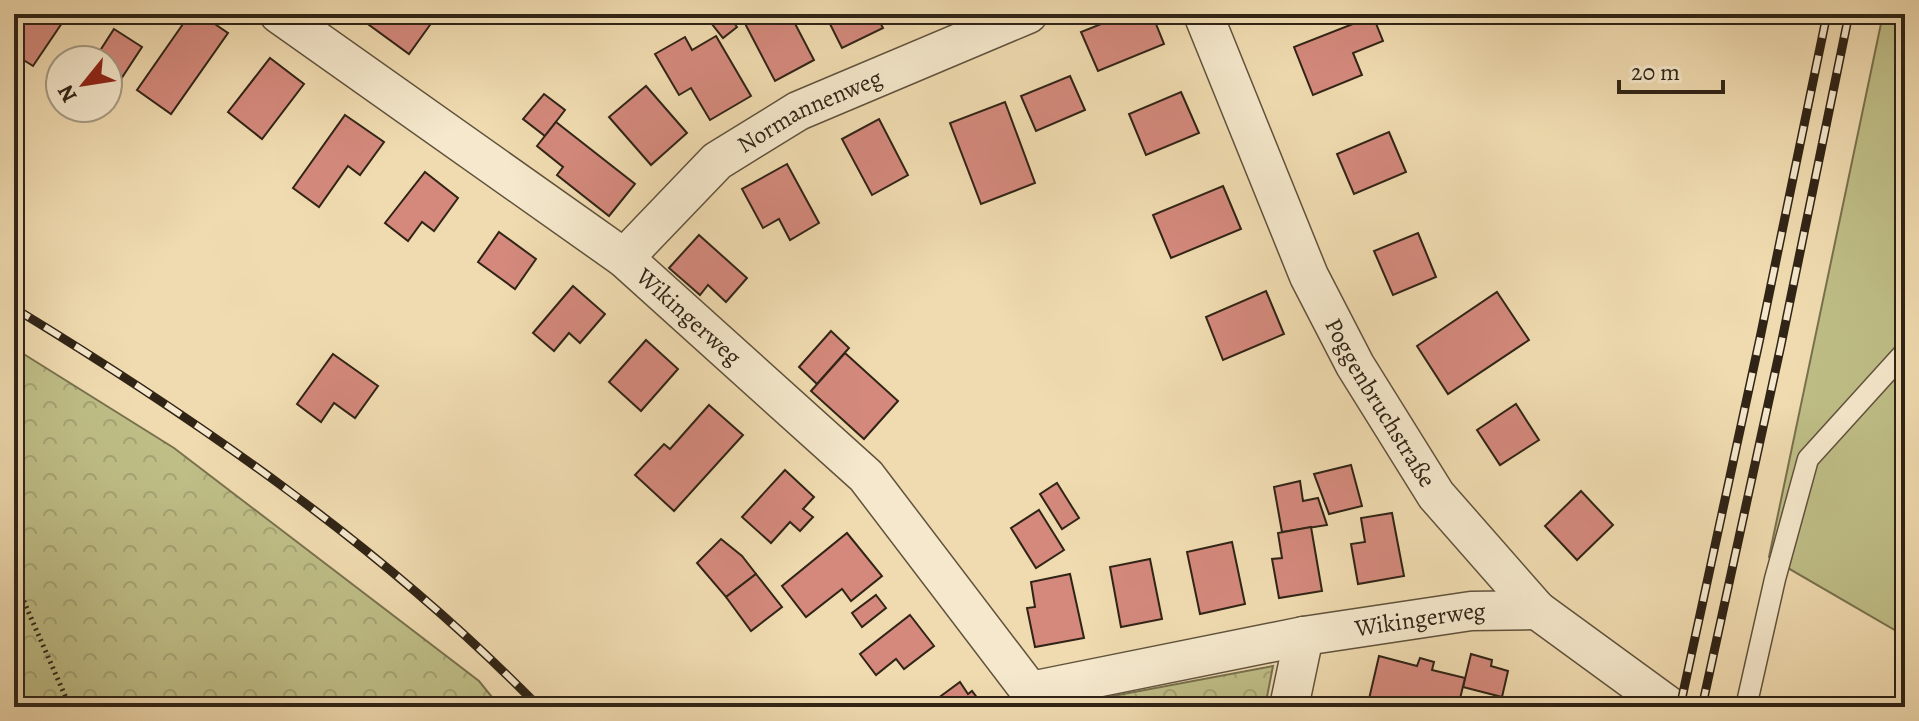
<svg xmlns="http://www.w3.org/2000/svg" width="1919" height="721" font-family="Alegreya,serif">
  <defs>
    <pattern id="forest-crowns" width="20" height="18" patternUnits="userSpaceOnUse" patternTransform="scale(2)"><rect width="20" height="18" fill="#bfbe87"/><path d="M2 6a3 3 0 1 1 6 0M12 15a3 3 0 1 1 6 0" fill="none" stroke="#a4a374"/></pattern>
  </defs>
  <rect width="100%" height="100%" fill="#f0dbb0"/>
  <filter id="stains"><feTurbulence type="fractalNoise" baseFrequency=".0025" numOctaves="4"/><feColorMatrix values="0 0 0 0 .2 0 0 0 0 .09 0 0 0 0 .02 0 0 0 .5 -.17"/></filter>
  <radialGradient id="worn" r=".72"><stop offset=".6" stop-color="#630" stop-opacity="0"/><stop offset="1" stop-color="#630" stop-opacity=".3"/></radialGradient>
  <g fill="url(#forest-crowns)" stroke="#78714e" stroke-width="2">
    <polygon points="14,348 174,448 479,681 500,707 14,707"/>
    <polygon points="1273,666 1265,707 1072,707 1070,704"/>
  </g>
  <polygon fill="#bfbe87" stroke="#78714e" stroke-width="2" points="1883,14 1905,14 1905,636 1769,557"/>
  <g fill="#d4897c" stroke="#302416" stroke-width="2">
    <polygon points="27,14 48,14 62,23 33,66 14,54 14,34"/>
    <polygon points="190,14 200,14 228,33 171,114 137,90"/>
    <polygon points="365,14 430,14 435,18 409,54 361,19"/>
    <polygon points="704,14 727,14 737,27 723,38"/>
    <polygon points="740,14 790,14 814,60 775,81"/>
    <polygon points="825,14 876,14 883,28 842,48"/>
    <polygon points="1126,14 1152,14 1164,44 1098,71 1081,32"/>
    <polygon points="1373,16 1383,41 1353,53 1362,75 1313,95 1294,47"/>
    <polygon points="114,29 142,47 108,99 108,60 94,60"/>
    <polygon points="716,36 751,96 710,120 691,88 679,95 655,54 685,37 692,50"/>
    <polygon points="270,58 304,84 262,139 228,112"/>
    <polygon points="1070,76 1085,110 1036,131 1021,96"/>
    <polygon points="646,86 687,133 651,165 609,117"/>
    <polygon points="1181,92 1199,133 1146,155 1129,114"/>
    <polygon points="544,94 565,110 545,136 523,119"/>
    <polygon points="1005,102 1035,183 981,204 950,123"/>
    <polygon points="345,115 384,142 360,175 348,166 319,207 293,188"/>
    <polygon points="879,119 908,175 872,195 842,139"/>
    <polygon points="556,122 635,184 609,216 557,175 563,167 537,146"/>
    <polygon points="1389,132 1406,172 1354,194 1337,154"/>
    <polygon points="787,164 819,223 790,240 779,219 763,228 742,189"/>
    <polygon points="425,172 458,198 434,231 422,222 408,241 385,223"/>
    <polygon points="1223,186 1241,229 1171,258 1153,215"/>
    <polygon points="499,232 536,259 515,289 478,262"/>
    <polygon points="1418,233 1436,277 1393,295 1374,251"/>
    <polygon points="699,235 747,278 726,302 708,285 700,295 669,268"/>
    <polygon points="573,286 605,314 580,343 569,333 554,351 533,333"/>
    <polygon points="1266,291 1284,334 1223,360 1206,317"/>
    <polygon points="1497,292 1529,340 1448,394 1417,346"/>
    <polygon points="831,331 849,348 817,384 799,367"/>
    <polygon points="646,340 678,369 641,411 609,382"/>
    <polygon points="845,353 898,401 864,439 811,391"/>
    <polygon points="333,354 378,386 355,418 334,403 321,422 297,404"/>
    <polygon points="1516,404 1539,440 1500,465 1477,430"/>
    <polygon points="709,405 743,435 674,511 635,475 664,444 670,449"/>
    <polygon points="1351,465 1362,506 1329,514 1314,474"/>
    <polygon points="785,470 814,497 803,509 813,517 800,531 790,522 771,543 742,517"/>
    <polygon points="1300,481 1303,501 1318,498 1327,525 1282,532 1274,487"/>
    <polygon points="1057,483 1079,518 1062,529 1040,494"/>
    <polygon points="1581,491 1613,525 1577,560 1545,526"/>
    <polygon points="1039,510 1064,550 1036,568 1011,528"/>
    <polygon points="1392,513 1404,576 1358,584 1351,544 1365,542 1361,518"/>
    <polygon points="1311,527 1322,591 1279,598 1272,559 1282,558 1278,533"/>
    <polygon points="847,533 882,576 851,601 842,589 806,617 782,586"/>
    <polygon points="721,539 742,556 756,574 726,597 697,563"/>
    <polygon points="1232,542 1245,604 1200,614 1187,552"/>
    <polygon points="1150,559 1162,619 1121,627 1110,567"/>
    <polygon points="756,574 782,607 751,631 726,597"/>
    <polygon points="1070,574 1084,638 1035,647 1027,608 1035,607 1031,582"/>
    <polygon points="876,595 886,608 862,627 852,613"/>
    <polygon points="910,615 934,646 904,669 896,659 876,675 860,654"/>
    <polygon points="1471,654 1492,660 1491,666 1508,671 1502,697 1463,687"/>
    <polygon points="1379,656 1417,666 1420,658 1434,662 1432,670 1465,678 1458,707 1401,707 1369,699"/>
    <polygon points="960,682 968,694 972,691 984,707 933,707 930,704"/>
  </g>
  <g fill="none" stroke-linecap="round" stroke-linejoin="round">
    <g stroke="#60523c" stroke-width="23">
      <polyline id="lane" points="1746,707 1775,579 1808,459 1905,352"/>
    </g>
    <g stroke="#60523c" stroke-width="41">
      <g id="street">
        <path id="s1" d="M 279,14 L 624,258 L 866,476 L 1042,707"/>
        <path id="s2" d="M 1203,14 L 1309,276 L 1355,365 L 1436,495 L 1537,610 L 1670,707"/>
        <path id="s3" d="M 624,258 L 717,161 L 798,111 L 1028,14"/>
        <path id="s4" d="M 1031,691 L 1304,636 L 1471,611 L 1537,610"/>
        <polyline points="1289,707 1304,636"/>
      </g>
    </g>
    <polyline stroke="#302416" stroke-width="5" stroke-dasharray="2 4" stroke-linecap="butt" points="14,579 70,707"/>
    <use href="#lane" stroke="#f5e8cc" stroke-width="20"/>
    <use href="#street" stroke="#f5e8cc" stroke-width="38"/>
    <g stroke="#302416" stroke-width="9">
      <g id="rail">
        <path d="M 14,308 C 201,422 385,549 539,707"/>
        <polyline points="1680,707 1760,338 1827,14"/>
        <polyline points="1702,707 1781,345 1849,14"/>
      </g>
    </g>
    <use href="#rail" stroke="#f5e8cc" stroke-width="6" stroke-dasharray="18" stroke-linecap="butt"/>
  </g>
  <g text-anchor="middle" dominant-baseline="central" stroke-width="6" stroke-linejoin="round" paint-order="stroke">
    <g font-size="24" fill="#302416" stroke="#f5e8cc">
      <text stroke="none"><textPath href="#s3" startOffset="240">Normannenweg</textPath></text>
      <text stroke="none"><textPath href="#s1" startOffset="510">Wikingerweg</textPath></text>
      <text stroke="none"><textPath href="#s2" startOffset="428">Poggenbruchstraße</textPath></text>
      <text stroke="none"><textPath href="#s4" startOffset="396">Wikingerweg</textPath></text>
    </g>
  </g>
  <rect width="1919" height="721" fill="none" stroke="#f0dbb0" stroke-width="48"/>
  <rect x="16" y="16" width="1887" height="689" fill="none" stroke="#302416" stroke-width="4"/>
  <rect x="24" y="24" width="1871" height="673" fill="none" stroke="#302416" stroke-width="2"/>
  <g transform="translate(84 84) rotate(240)"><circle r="38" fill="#f5e8cc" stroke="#a69a83" stroke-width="2"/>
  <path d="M0-6L14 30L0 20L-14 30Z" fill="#8f2418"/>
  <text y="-12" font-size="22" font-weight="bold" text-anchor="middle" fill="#302416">N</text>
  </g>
  <path d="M1619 80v12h104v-12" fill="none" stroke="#302416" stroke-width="4"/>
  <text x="1631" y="80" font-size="24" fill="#302416" stroke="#f5e8cc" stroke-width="6" paint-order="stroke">20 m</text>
  <rect width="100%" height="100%" filter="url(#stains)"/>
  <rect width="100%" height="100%" fill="url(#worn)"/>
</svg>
